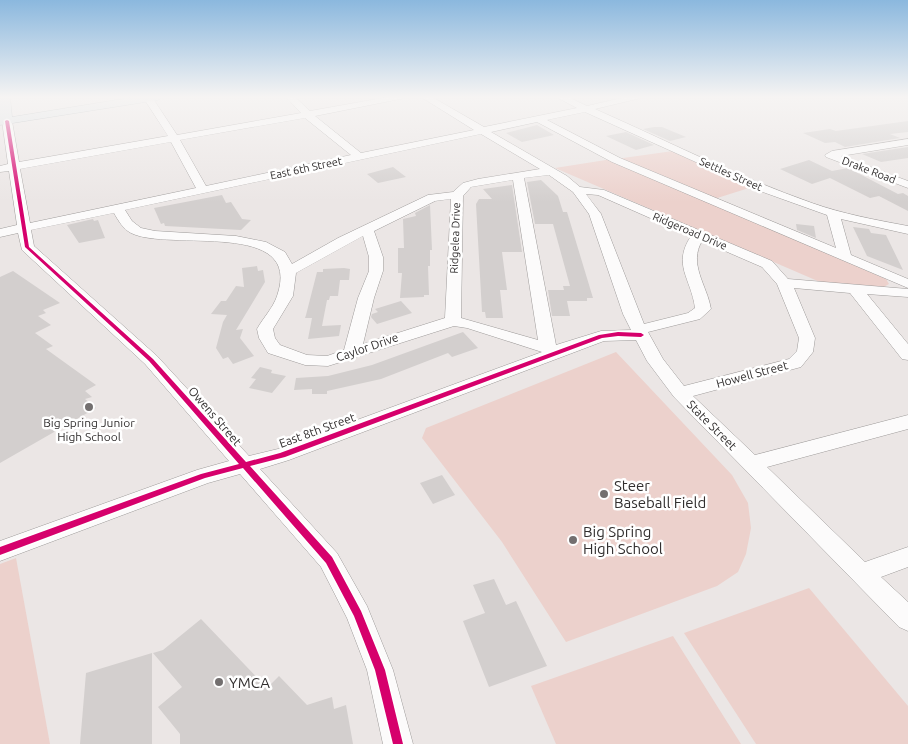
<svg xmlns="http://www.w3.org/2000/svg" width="908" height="744" font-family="Ubuntu,sans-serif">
  <rect width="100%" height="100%" fill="#ebe6e5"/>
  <g fill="#ecd1cc">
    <polygon points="673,151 752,187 711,200 616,159"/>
    <polygon points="612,159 886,279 889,284 882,288 820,282 555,168"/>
    <polygon points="616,352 732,475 748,503 751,528 746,554 738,572 717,586 566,642 502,542 422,438 426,428"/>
    <polygon points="16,558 50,744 0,744 0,564"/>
    <polygon points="809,588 908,706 908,744 756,744 684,633"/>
    <polygon points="673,636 741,744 556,744 531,686"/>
  </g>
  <g fill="#d3cfce">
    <polygon points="908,121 908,132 890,134 900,138 845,147 835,142 825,143 803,133 830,129 836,131"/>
    <polygon points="537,125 554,135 522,142 506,133"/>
    <polygon points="654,127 662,127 686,137 670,141 643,129"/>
    <polygon points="626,132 654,145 636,150 606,136"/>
    <polygon points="908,147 908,158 881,162 862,154"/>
    <polygon points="809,160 832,171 848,168 898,194 903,193 908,196 908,211 879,196 870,198 830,178 812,184 780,169"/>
    <polygon points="393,167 406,177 378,183 367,174"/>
    <polygon points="541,180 558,196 563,212 567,212 593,298 587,298 587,301 567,301 570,316 552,316 548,290 564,290 563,286 570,286 553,224 535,224 527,182"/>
    <polygon points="512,185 522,252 502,252 507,290 500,290 503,318 486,318 485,312 482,312 476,204 479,199 492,199 483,189"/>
    <polygon points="222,195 226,203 231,202 242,219 251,220 241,230 165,226 164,223 161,224 154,208"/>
    <polygon points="430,205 432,250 430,250 430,266 428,266 429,295 424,295 424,297 400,298 402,273 398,273 398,248 404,248 403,219 416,216 415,213"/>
    <polygon points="93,219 94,221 98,220 105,238 79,243 67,225"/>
    <polygon points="796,224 814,226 816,238 797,230"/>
    <polygon points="853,227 869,229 871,233 886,235 903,270 867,256"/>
    <polygon points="257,266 258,271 263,270 265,282 236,330 243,329 240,338 254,356 233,364 228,357 223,359 216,348 223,322 227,315 211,314 221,301 226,301 236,286 244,287 242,268"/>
    <polygon points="344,268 350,269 349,280 340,280 338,296 330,296 329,300 327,300 322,326 341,325 339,336 308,339 312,318 305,318 306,315 317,272 323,272 323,269"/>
    <polygon points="13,271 60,303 43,310 46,313 38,316 51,325 35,333 53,346 46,349 96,385 85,391 92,397 85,399 96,408 0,463 0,277"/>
    <polygon points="401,301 412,313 377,324 371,317 372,314 378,312 375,309"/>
    <polygon points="463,332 478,348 452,357 448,353 381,379 327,391 327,394 312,394 312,389 294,390 296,378 328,376 372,365"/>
    <polygon points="260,367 272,370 271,373 286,376 272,393 249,388 256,379 251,378"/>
    <polygon points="442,475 455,495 433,504 420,483"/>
    <polygon points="494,579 506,605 516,601 547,666 489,687 463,621 485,613 473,585"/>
    <polygon points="201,619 267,688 279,676 307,705 332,697 334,709 346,705 353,744 180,744 180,734 158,707 182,687 153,653 163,650"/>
    <polygon points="152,653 152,744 80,744 86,673"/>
  </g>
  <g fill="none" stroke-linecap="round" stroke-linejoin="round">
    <g stroke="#9e9b9a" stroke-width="1">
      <g id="minor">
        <path d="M 143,97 L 152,97 L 177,135 L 301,113 L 286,97 L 295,97 L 310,111 L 388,97 L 410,97 L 315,116 L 361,153 L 474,130 L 421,97 L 432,97 L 484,127 L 577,108 L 556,97 L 568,97 L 587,106 L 626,97 L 645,97 L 595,109 C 667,141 738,177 812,203 C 843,214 876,220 908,226 L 908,234 L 841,219 L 851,255 L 908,279 L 908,288 L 612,162 L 537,122 L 491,132 L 567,176 L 580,187 L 604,190 L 772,261 L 788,279 L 908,289 L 908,297 L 867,294 L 908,344 L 908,360 L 902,359 L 850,293 L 794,288 L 815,338 L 813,352 L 801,367 L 693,396 L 755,455 L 908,415 L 908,429 L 767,467 L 865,562 L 908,547 L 908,567 L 881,577 L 908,602 L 908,631 L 899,627 L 674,397 L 647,361 L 636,340 L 604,341 L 289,460 L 260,469 L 337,553 L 367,606 L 393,670 L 413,744 L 383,744 L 367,670 L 347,618 L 321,567 L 240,474 L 208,483 L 0,561 L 0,541 L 197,470 L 229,461 L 145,364 L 22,250 L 18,233 L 0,237 L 0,229 L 17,225 L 9,171 L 0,172 L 0,166 L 8,164 L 2,121 L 4,119 L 10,119 L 12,121 L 19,162 L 168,136 ZM 585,112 L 760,191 L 827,215 L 836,248 L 620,158 L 547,120 ZM 305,118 L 351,155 L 206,186 L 180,140 ZM 481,134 L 540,169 L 478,179 L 463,183 L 453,192 L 428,195 L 338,238 L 292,264 L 285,252 L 266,242 L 236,236 L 155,231 L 141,228 L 132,221 L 125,210 ZM 171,142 L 196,188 L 30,223 L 20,169 ZM 549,175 L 573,192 L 589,214 L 623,314 L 631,330 L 601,331 L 556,345 L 524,178 ZM 513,180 L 538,340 L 461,318 L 463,196 L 471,187 ZM 586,194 L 598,195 L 691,236 C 672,265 691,278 695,308 L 688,313 L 644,324 L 601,214 ZM 451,199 L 445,318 L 363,344 L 374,298 L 383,271 L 383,257 L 374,231 L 435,201 ZM 114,213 C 118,220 123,229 131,233 C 168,252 304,218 277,296 C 273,308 263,318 257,329 L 259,338 L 268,353 L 305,365 L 328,366 L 454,326 L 467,328 L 542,352 L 278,449 L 249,456 L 157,356 L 34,246 L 31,230 ZM 363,236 L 369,257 L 369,271 L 358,298 L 344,350 L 327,356 L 307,355 L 280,345 L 275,338 L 273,329 L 293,296 L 296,273 ZM 702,241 L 762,267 L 777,284 L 799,338 L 797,351 L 789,359 L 684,386 L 663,359 L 648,332 L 700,319 L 711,309 C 707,285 688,264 702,241 Z"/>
        <polygon points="908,139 908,145 841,156 908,181 908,188 826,157 825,155 832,151"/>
      </g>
    </g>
    <g stroke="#98a1a6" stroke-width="1">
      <polygon id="major" points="0,97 10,97 12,117 135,97 163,97 158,100 0,125"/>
    </g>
    <use href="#minor" fill="#fcfbfb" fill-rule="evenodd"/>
    <use href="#major" fill="#dde3e6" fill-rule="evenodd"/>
    <g stroke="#fff" stroke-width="3">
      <polygon id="cycleway" points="7,120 9,121 29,247 153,359 246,462 280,453 599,335 618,332 641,333 644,335 641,337 618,336 602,338 285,457 250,466 332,557 361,611 385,670 403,744 393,744 375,670 354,616 326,563 243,468 205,478 0,555 0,547 201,474 239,464 149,361 25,247 5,121"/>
    </g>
    <use href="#cycleway" fill="#d6006c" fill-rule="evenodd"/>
  </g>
  <linearGradient id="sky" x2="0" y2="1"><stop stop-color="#8bb8de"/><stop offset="0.48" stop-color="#f6f4f3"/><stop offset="1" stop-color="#f6f4f3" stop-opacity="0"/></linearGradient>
  <rect width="908" height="202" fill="url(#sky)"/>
  <g fill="#736f6f" stroke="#fff" stroke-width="2">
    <circle cx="89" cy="407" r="5"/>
    <circle cx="604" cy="494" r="5"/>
    <circle cx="573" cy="540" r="5"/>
    <circle cx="219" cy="682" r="5"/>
  </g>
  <g text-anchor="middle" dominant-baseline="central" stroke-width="5" stroke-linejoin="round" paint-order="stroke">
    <g font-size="11" fill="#322f2f" stroke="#fff">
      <text transform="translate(306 168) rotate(-12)">East 6th Street</text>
      <text transform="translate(869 170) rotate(21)">Drake Road</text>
      <text transform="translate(731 174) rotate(24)">Settles Street</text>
      <text transform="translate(690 231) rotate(23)">Ridgeroad Drive</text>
      <text transform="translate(455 238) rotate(-88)">Ridgelea Drive</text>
    </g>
    <g font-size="12" fill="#322f2f" stroke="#fff">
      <text transform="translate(367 347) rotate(-19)">Caylor Drive</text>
      <text transform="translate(752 374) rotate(-15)">Howell Street</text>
      <text transform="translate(215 416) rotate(49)">Owens Street</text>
      <text transform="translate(712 425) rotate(45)">State Street</text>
      <text transform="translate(317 430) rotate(-20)">East 8th Street</text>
    </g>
    <g font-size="12" fill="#322f2f" stroke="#fff">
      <text x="89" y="422">Big Spring Junior<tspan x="89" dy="14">High School</tspan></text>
    </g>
    <g font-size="15" fill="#322f2f" stroke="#fff" text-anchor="start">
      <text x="614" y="485">Steer<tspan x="614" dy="17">Baseball Field</tspan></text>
      <text x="583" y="531">Big Spring<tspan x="583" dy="17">High School</tspan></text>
      <text x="229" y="682">YMCA</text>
    </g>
  </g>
</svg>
